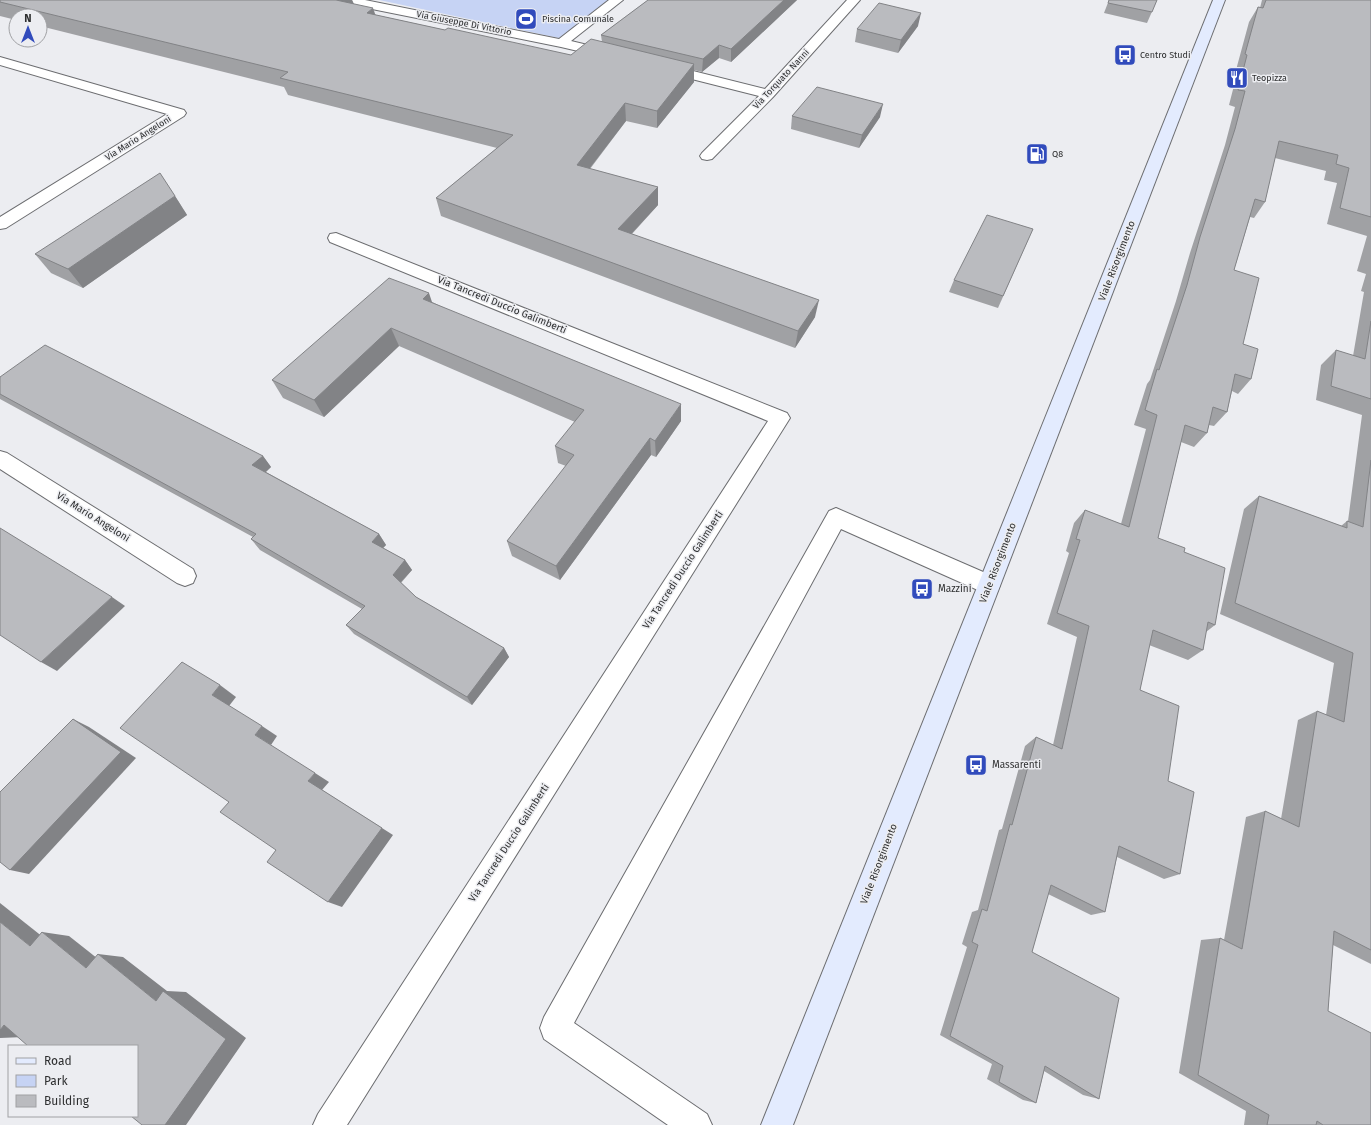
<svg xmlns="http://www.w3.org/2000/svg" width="1371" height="1125" font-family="'Fira Sans',sans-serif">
  <rect width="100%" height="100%" fill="#ecedf1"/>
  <polygon fill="#c6d3f4" points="379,0 608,0 559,38"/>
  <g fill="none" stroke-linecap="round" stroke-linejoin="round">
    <g stroke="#6c6d70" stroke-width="2">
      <g id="street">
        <polygon points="341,0 365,0 559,39 609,0 623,0 571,41 613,51 615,54 613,57 608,58 561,47 347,4 343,3"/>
        <polygon points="847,0 860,0 773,97 712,159 707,160 702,159 700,156 702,153 759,96 660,71 658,68 660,65 665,64 765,89"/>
        <polygon points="0,57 184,110 186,113 184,116 6,228 0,229 0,217 167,114 0,65"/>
        <polygon points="336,233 787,413 790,418 347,1125 313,1125 318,1114 768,421 330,242 328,238 330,234"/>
        <polygon points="0,451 7,453 193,569 196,576 193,583 185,586 177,583 0,469"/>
        <polygon points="836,508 997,578 1000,585 997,592 989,595 841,529 574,1023 707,1114 712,1125 668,1125 544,1039 540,1028 544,1017 829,511"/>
      </g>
    </g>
    <g stroke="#6c6d70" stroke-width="2">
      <polygon id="secondary" points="1213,0 1225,0 793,1125 761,1125"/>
    </g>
    <use href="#street" fill="#fff" fill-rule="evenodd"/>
    <use href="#secondary" fill="#e3ebfe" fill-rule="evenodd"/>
  </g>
  <g fill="#a0a1a4">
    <polygon points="0,0 352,0 354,4 376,15 445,30 571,55 602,42 601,35 648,0 797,0 731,62 719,58 702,72 694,70 694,82 657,128 626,121 590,169 658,187 658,205 632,234 815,317 795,348 441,216 436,198 497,148 288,95 284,87 40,26 40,16 16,16 16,20 0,16"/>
    <polygon points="1109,0 1157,0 1147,23 1104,13"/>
    <polygon points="1262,0 1371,0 1371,964 1333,945 1328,1011 1371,1125 1244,1125 1246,1111 1179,1073 1201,940 1220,938 1224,940 1246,817 1265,811 1281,819 1298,720 1317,711 1326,715 1334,663 1220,614 1244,509 1259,496 1341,526 1347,521 1348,521 1362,415 1316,400 1321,365 1336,350 1353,356 1364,292 1361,291 1366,274 1357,271 1367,236 1327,224 1337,183 1324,180 1326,171 1275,158 1265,202 1254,218 1250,217 1234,270 1243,344 1251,379 1238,394 1232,391 1227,412 1214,426 1209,425 1207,433 1194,447 1181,442 1158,538 1184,552 1215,625 1206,632 1203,650 1188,660 1149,645 1140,690 1168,781 1180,874 1164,879 1117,857 1105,912 1091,915 1048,894 1032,952 1099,1099 1083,1095 1044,1071 1036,1103 1023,1100 987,1079 992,1064 940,1035 967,947 962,944 972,912 978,910 999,830 1002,829 1025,746 1036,737 1053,745 1077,637 1047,624 1069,553 1066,551 1074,523 1085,510 1121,524 1146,429 1134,425 1147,384 1150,380 1176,301 1190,253 1225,145 1235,107 1229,105 1238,70 1236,70 1249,22 1258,7 1260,8"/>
    <polygon points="918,26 898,53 855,42 857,29"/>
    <polygon points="792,116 880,117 859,148 791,129"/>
    <polygon points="175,196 187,215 83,288 51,273 35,254"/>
    <polygon points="1033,229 998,308 949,292 954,280"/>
    <polygon points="432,302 681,421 656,457 651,455 560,580 512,556 507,541 566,466 558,463 555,446 575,422 399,346 324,417 283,398 272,380"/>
    <polygon points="0,377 263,456 271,467 266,472 379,534 386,545 383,548 405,560 412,570 401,583 416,597 504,648 509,657 472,705 354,634 346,625 362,609 260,550 251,539 253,537 0,399"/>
  </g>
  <g fill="#828386">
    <polygon points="336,0 352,0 355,7"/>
    <polygon points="784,0 797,0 731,62 731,49"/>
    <polygon points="373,8 379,25 367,13"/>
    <polygon points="921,13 918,26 898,53 901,40"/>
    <polygon points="719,45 719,58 702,72 703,59"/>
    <polygon points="694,64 694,82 657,128 657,111"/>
    <polygon points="625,103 626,121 579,182 577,165"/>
    <polygon points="883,104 880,117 859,148 862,135"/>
    <polygon points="658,187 658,205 620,246 618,229"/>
    <polygon points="175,196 187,215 83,288 68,269"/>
    <polygon points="429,293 435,311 423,299"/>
    <polygon points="819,300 815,317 795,348 798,331"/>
    <polygon points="391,328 399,346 324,417 314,400"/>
    <polygon points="681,404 681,421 656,457 655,441"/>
    <polygon points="650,438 651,455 560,580 556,566"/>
    <polygon points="263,456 271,467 261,476 252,465"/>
    <polygon points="379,534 386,545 379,552 372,542"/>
    <polygon points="405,560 412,570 399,584 393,575"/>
    <polygon points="112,597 125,606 57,671 41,662"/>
    <polygon points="504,648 509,657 472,705 467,697"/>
    <polygon points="220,685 236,697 229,706 212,695"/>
    <polygon points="73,719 89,727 136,758 29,874 10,870"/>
    <polygon points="262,726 277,736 271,745 255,735"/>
    <polygon points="315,773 329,782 322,790 393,835 342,907 328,902 308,781"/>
    <polygon points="0,903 58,949 30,946 0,922"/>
    <polygon points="42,932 69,936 112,970 86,968"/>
    <polygon points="98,954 123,957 167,991 186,992 246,1038 186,1125 165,1125 156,1001"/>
    <polygon points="4,1025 24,1037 0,1038 0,1030"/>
  </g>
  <g fill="#babbbf" stroke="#828386">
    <polygon points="0,0 336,0 373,8 367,13 445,30 448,28 571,55 591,39 694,64 657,111 625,103 577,165 658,187 618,229 819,300 798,331 436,198 513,135 280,78 288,72 0,2"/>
    <polygon points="648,0 784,0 731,49 719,45 703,59 601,35"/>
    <polygon points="1109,0 1157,0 1152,12 1108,3"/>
    <polygon points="1266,0 1371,0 1371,217 1340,208 1349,168 1336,164 1338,155 1279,141 1265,202 1255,199 1234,270 1259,278 1243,344 1258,349 1251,379 1235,374 1227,412 1213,407 1207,433 1185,425 1158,538 1185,548 1184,552 1225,568 1215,625 1208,622 1203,650 1153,630 1140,690 1179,706 1168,781 1194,792 1180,874 1119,846 1105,912 1051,885 1032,952 1119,998 1099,1099 1045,1066 1036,1103 999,1082 1003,1066 950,1036 978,945 972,942 982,909 987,911 1010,824 1012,825 1036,737 1062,749 1089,626 1057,613 1080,540 1076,539 1085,510 1129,527 1157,415 1145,410 1157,369 1159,370 1187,285 1200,237 1235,129 1245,91 1238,90 1247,55 1245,54 1258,7 1263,8"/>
    <polygon points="879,3 921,13 901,40 857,29"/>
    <polygon points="817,87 883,104 862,135 792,116"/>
    <polygon points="160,173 175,196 68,269 35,254"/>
    <polygon points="987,215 1033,229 1003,296 954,280"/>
    <polygon points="389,278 429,293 423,299 681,404 655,441 650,438 556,566 507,541 574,455 555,446 584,410 391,328 314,400 272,380"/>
    <polygon points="1371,321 1371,399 1331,386 1336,350 1365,359"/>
    <polygon points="45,345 263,456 252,465 379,534 372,542 405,560 393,575 416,597 504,648 467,697 346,625 365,606 251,539 256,534 0,394 0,377"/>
    <polygon points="1371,460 1371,950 1334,931 1328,1011 1371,1033 1371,1125 1323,1125 1317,1121 1316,1125 1267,1125 1269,1115 1198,1075 1220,938 1242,949 1265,811 1299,827 1317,711 1344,722 1353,653 1235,603 1259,496 1347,528 1347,521 1363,527"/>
    <polygon points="0,528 112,597 41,662 0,635"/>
    <polygon points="182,662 220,685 212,695 262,726 255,735 315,773 308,781 382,828 328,902 267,862 276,850 220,812 229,802 120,728"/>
    <polygon points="73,719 121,752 10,870 0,862 0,792"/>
    <polygon points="0,922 30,946 42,932 86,968 98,954 156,1001 163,991 226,1039 165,1125 142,1125 131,1116 137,1116 137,1046 28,1046 4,1025 0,1030"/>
  </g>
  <defs>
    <g id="stadium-square" transform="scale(1.15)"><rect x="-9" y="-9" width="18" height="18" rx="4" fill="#314bbc" stroke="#ecedf1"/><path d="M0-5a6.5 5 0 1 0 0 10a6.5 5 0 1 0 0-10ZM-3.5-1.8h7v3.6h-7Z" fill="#fff"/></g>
    <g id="bus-square" transform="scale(1.15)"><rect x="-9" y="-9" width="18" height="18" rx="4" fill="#314bbc" stroke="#ecedf1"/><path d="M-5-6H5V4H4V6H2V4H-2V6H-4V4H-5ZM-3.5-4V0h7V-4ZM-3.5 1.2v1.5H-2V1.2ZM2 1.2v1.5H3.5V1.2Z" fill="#fff"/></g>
    <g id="restaurant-square" transform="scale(1.15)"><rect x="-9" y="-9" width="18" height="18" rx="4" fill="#314bbc" stroke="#ecedf1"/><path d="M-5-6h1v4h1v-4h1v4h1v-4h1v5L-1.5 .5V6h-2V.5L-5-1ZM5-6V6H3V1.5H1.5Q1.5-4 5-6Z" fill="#fff"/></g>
    <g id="fuel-square" transform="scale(1.15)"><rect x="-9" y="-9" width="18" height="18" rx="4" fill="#314bbc" stroke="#ecedf1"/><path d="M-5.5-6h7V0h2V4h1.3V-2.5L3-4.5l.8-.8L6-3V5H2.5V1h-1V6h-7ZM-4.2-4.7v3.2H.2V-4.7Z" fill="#fff"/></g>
  </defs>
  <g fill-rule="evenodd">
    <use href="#stadium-square" x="526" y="19"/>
    <use href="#bus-square" x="1125" y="55"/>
    <use href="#restaurant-square" x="1237" y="78"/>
    <use href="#fuel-square" x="1037" y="154"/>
    <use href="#bus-square" x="922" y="589"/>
    <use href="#bus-square" x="976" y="765"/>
  </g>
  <g text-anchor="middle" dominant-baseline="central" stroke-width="3" stroke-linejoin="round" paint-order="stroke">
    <g font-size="9" fill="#2e2f30" stroke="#ecedf1" text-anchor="start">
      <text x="542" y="19">Piscina Comunale</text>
      <text x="1140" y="55">Centro Studi</text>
      <text x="1252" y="78">Teopizza</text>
      <text x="1052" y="154">Q8</text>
    </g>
    <g font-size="9" fill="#2e2f30" stroke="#ecedf1">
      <text transform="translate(464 23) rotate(11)">Via Giuseppe Di Vittorio</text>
      <text transform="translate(781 79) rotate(-47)">Via Torquato Nanni</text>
      <text transform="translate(138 138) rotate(-32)">Via Mario Angeloni</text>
    </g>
    <g font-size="10" fill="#2e2f30" stroke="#ecedf1">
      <text transform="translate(1117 261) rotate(-69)">Viale Risorgimento</text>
      <text transform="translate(502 305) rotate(22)">Via Tancredi Duccio Galimberti</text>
      <text transform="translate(93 517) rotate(32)">Via Mario Angeloni</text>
      <text transform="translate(998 563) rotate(-69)">Viale Risorgimento</text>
      <text transform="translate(683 570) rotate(-57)">Via Tancredi Duccio Galimberti</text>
      <text transform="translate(509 843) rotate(-57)">Via Tancredi Duccio Galimberti</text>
      <text transform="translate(879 864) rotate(-69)">Viale Risorgimento</text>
    </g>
    <g font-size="10" fill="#2e2f30" stroke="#ecedf1" text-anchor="start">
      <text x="938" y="589">Mazzini</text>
      <text x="992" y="765">Massarenti</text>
    </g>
  </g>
  <rect x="8" y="1045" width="130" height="72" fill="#ecedf1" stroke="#a0a1a4"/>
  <rect x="16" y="1058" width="20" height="6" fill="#e3ebfe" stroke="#a0a1a4"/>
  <text x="44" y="1065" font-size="12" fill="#2e2f30">Road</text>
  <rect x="16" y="1075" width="20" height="12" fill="#c6d3f4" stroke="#a0a1a4"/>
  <text x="44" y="1085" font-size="12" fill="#2e2f30">Park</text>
  <rect x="16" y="1095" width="20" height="12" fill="#babbbf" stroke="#a0a1a4"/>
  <text x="44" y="1105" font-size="12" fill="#2e2f30">Building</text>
  <g transform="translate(28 28)"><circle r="19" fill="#ecedf1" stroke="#a0a1a4"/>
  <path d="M0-3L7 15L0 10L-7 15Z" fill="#314bbc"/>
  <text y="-6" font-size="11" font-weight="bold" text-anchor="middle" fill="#2e2f30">N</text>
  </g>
</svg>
